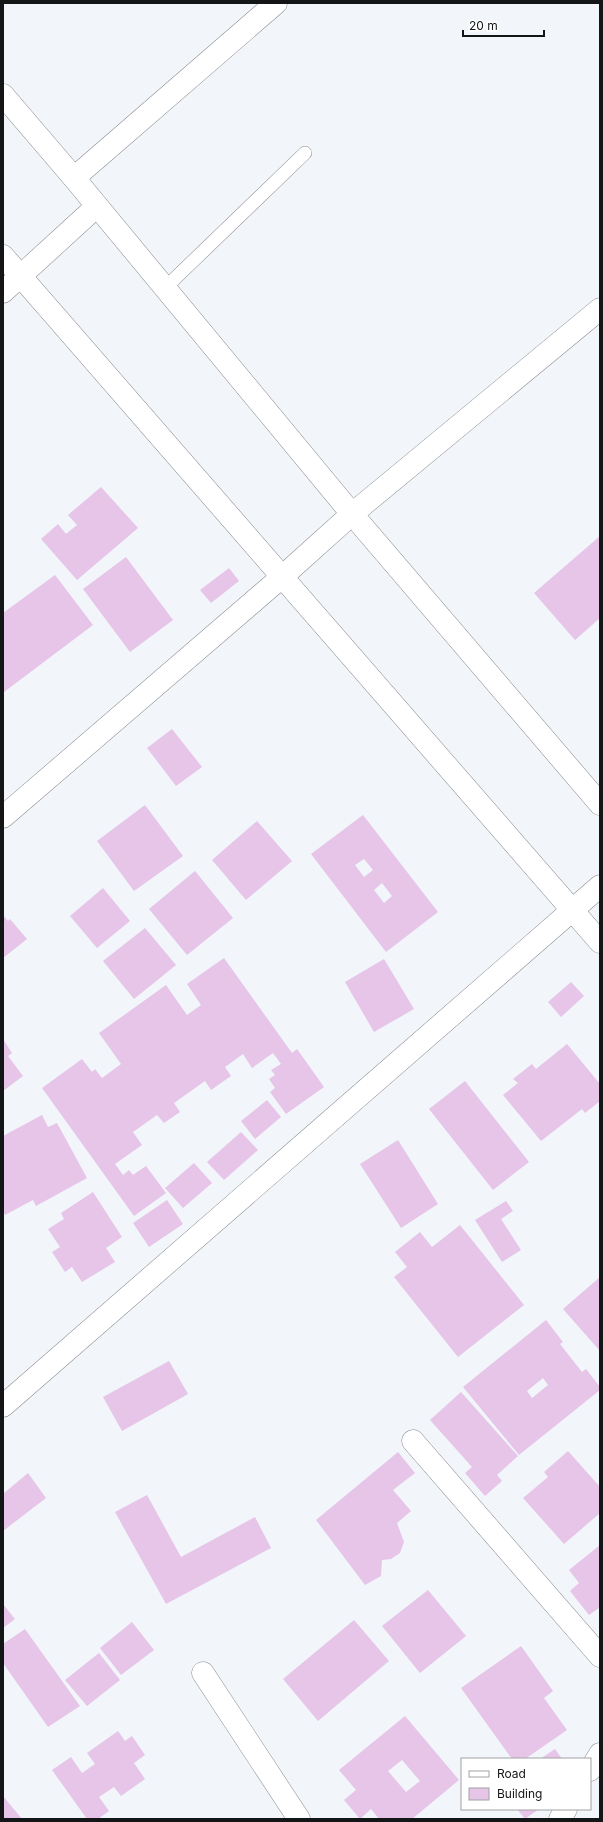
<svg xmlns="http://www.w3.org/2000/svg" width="603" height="1822" font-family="Inter,sans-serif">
  <rect width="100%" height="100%" fill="#f2f5fa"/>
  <g fill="#e6c5e9" fill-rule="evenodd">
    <polygon points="101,487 138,528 77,580 41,539 58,524 66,534 77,525 68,515"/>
    <polygon points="600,536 600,618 575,640 534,593"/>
    <polygon points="126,557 173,620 130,652 83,589"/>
    <polygon points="229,568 239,581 211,603 200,590"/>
    <polygon points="55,575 93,625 4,692 3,613"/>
    <polygon points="172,729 202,767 176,786 147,748"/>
    <polygon points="145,805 183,856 134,891 97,841"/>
    <path d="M 363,815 L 438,912 L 386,952 L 311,854 ZM 364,859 L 373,870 L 364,877 L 355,865 ZM 382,883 L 392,896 L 384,903 L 374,890 Z"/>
    <polygon points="257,821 292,861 246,900 212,860"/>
    <polygon points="195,871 233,918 187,955 149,909"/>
    <polygon points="103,888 130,921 97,948 70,916"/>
    <polygon points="3,915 8,921 10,919 27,939 3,958"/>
    <polygon points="145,928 176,965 134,999 103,961"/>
    <polygon points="224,958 292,1053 297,1049 324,1087 286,1114 270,1092 275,1088 269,1079 275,1075 271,1070 281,1064 273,1053 252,1068 243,1054 225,1067 231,1076 211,1090 205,1081 174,1103 180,1112 164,1123 157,1115 133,1132 142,1145 115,1164 123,1175 129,1170 133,1175 146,1166 166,1193 134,1216 42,1088 82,1059 92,1072 95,1069 102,1078 121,1064 99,1033 166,985 187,1015 201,1005 187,984"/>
    <polygon points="384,959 414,1009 374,1032 345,982"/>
    <polygon points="571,982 584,996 561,1017 548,1002"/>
    <polygon points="3,1039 12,1053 8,1056 23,1076 3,1091"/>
    <polygon points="567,1044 600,1084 600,1101 585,1113 582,1109 541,1141 503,1095 518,1083 513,1079 532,1064 536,1069"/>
    <polygon points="465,1081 529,1162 493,1190 429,1109"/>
    <polygon points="267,1100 281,1117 255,1139 241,1121"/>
    <polygon points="42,1115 48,1127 57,1123 87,1178 36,1206 33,1200 5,1215 3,1211 3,1136"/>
    <polygon points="241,1132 258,1150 224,1180 207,1162"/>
    <polygon points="398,1140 438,1204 401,1228 360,1164"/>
    <polygon points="194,1163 212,1183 183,1208 165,1188"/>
    <polygon points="93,1192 122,1237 106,1248 115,1262 82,1282 72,1267 65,1272 52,1252 60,1247 48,1229 64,1219 61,1213"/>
    <polygon points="167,1200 183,1224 149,1247 133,1223"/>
    <polygon points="506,1201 513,1211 501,1219 521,1250 502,1262 475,1220"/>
    <polygon points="460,1225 524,1305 458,1357 394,1277 407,1267 395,1252 420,1232 432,1247"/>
    <polygon points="600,1277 600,1351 563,1309"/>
    <path d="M 546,1320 L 563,1342 L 560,1344 L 582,1372 L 586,1369 L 600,1387 L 600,1390 L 519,1455 L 463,1387 ZM 543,1378 L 548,1385 L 532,1398 L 527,1391 Z"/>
    <polygon points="169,1361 188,1394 122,1431 103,1397"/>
    <polygon points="461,1392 518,1456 497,1475 502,1481 485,1496 465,1473 472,1467 430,1420"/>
    <polygon points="568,1451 600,1487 600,1513 564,1544 523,1498 548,1477 544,1472"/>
    <polygon points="398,1452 415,1473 393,1490 411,1511 397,1523 404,1542 400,1553 391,1559 382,1560 381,1576 365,1585 316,1520"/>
    <polygon points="28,1473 46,1498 3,1531 3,1494"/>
    <polygon points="147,1495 181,1557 255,1517 271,1548 166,1604 115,1512"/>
    <polygon points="600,1545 600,1609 599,1608 589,1615 570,1591 579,1583 569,1570"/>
    <polygon points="428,1590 466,1636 420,1673 382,1626"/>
    <polygon points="3,1604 15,1619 3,1628"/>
    <polygon points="354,1620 389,1661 318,1721 283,1679"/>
    <polygon points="132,1622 154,1650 121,1675 100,1648"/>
    <polygon points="25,1629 80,1706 48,1727 3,1663 3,1644"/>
    <polygon points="521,1646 553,1691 544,1698 567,1730 525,1759 512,1759 461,1688"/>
    <polygon points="99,1653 120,1680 87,1706 65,1680"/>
    <path d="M 405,1716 L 459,1780 L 412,1819 L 379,1819 L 371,1809 L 360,1819 L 344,1800 L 356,1790 L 339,1770 ZM 402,1760 L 420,1781 L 406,1792 L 388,1771 Z"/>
    <polygon points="118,1731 125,1741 132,1736 145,1755 134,1763 145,1779 121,1796 114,1787 99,1797 109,1811 98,1819 87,1819 52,1770 71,1757 82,1773 95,1764 87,1753"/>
    <polygon points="555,1749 562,1759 540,1759"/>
    <polygon points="3,1796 22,1819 3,1819"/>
    <polygon points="517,1809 539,1809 525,1819"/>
  </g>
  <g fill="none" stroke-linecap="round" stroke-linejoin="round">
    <g stroke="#898b8f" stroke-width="14">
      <polyline id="service" points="165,288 305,153"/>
    </g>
    <g stroke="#898b8f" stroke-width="23">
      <g id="minor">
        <polyline points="3,95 74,178 352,514 600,804"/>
        <polyline points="74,178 276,3"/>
        <polyline points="3,256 600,942"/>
        <polyline points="3,292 97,206"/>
        <polyline points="3,817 283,576 352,514 600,309"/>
        <polyline points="3,1406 600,886"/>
        <polyline points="413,1441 600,1656"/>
        <polyline points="203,1673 299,1819"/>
        <polyline points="590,1770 600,1754"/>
        <polyline points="560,1819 566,1809"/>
      </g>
    </g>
    <use href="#service" stroke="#fff" stroke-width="13"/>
    <use href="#minor" stroke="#fff" stroke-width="22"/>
  </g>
  <rect width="603" height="1822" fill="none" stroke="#141517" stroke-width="8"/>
  <rect x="461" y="1758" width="130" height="52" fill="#ffffff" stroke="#a1a1a2"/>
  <rect x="469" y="1771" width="20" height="6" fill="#ffffff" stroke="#a1a1a2"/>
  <text x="497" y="1778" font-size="12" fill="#141517">Road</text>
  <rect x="469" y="1788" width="20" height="12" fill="#e6c5e9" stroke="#a1a1a2"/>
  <text x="497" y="1798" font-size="12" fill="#141517">Building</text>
  <path d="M463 30v6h81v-6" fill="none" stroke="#141517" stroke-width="2"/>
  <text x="469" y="30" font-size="12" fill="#141517" stroke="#ffffff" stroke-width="3" paint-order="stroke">20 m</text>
</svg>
